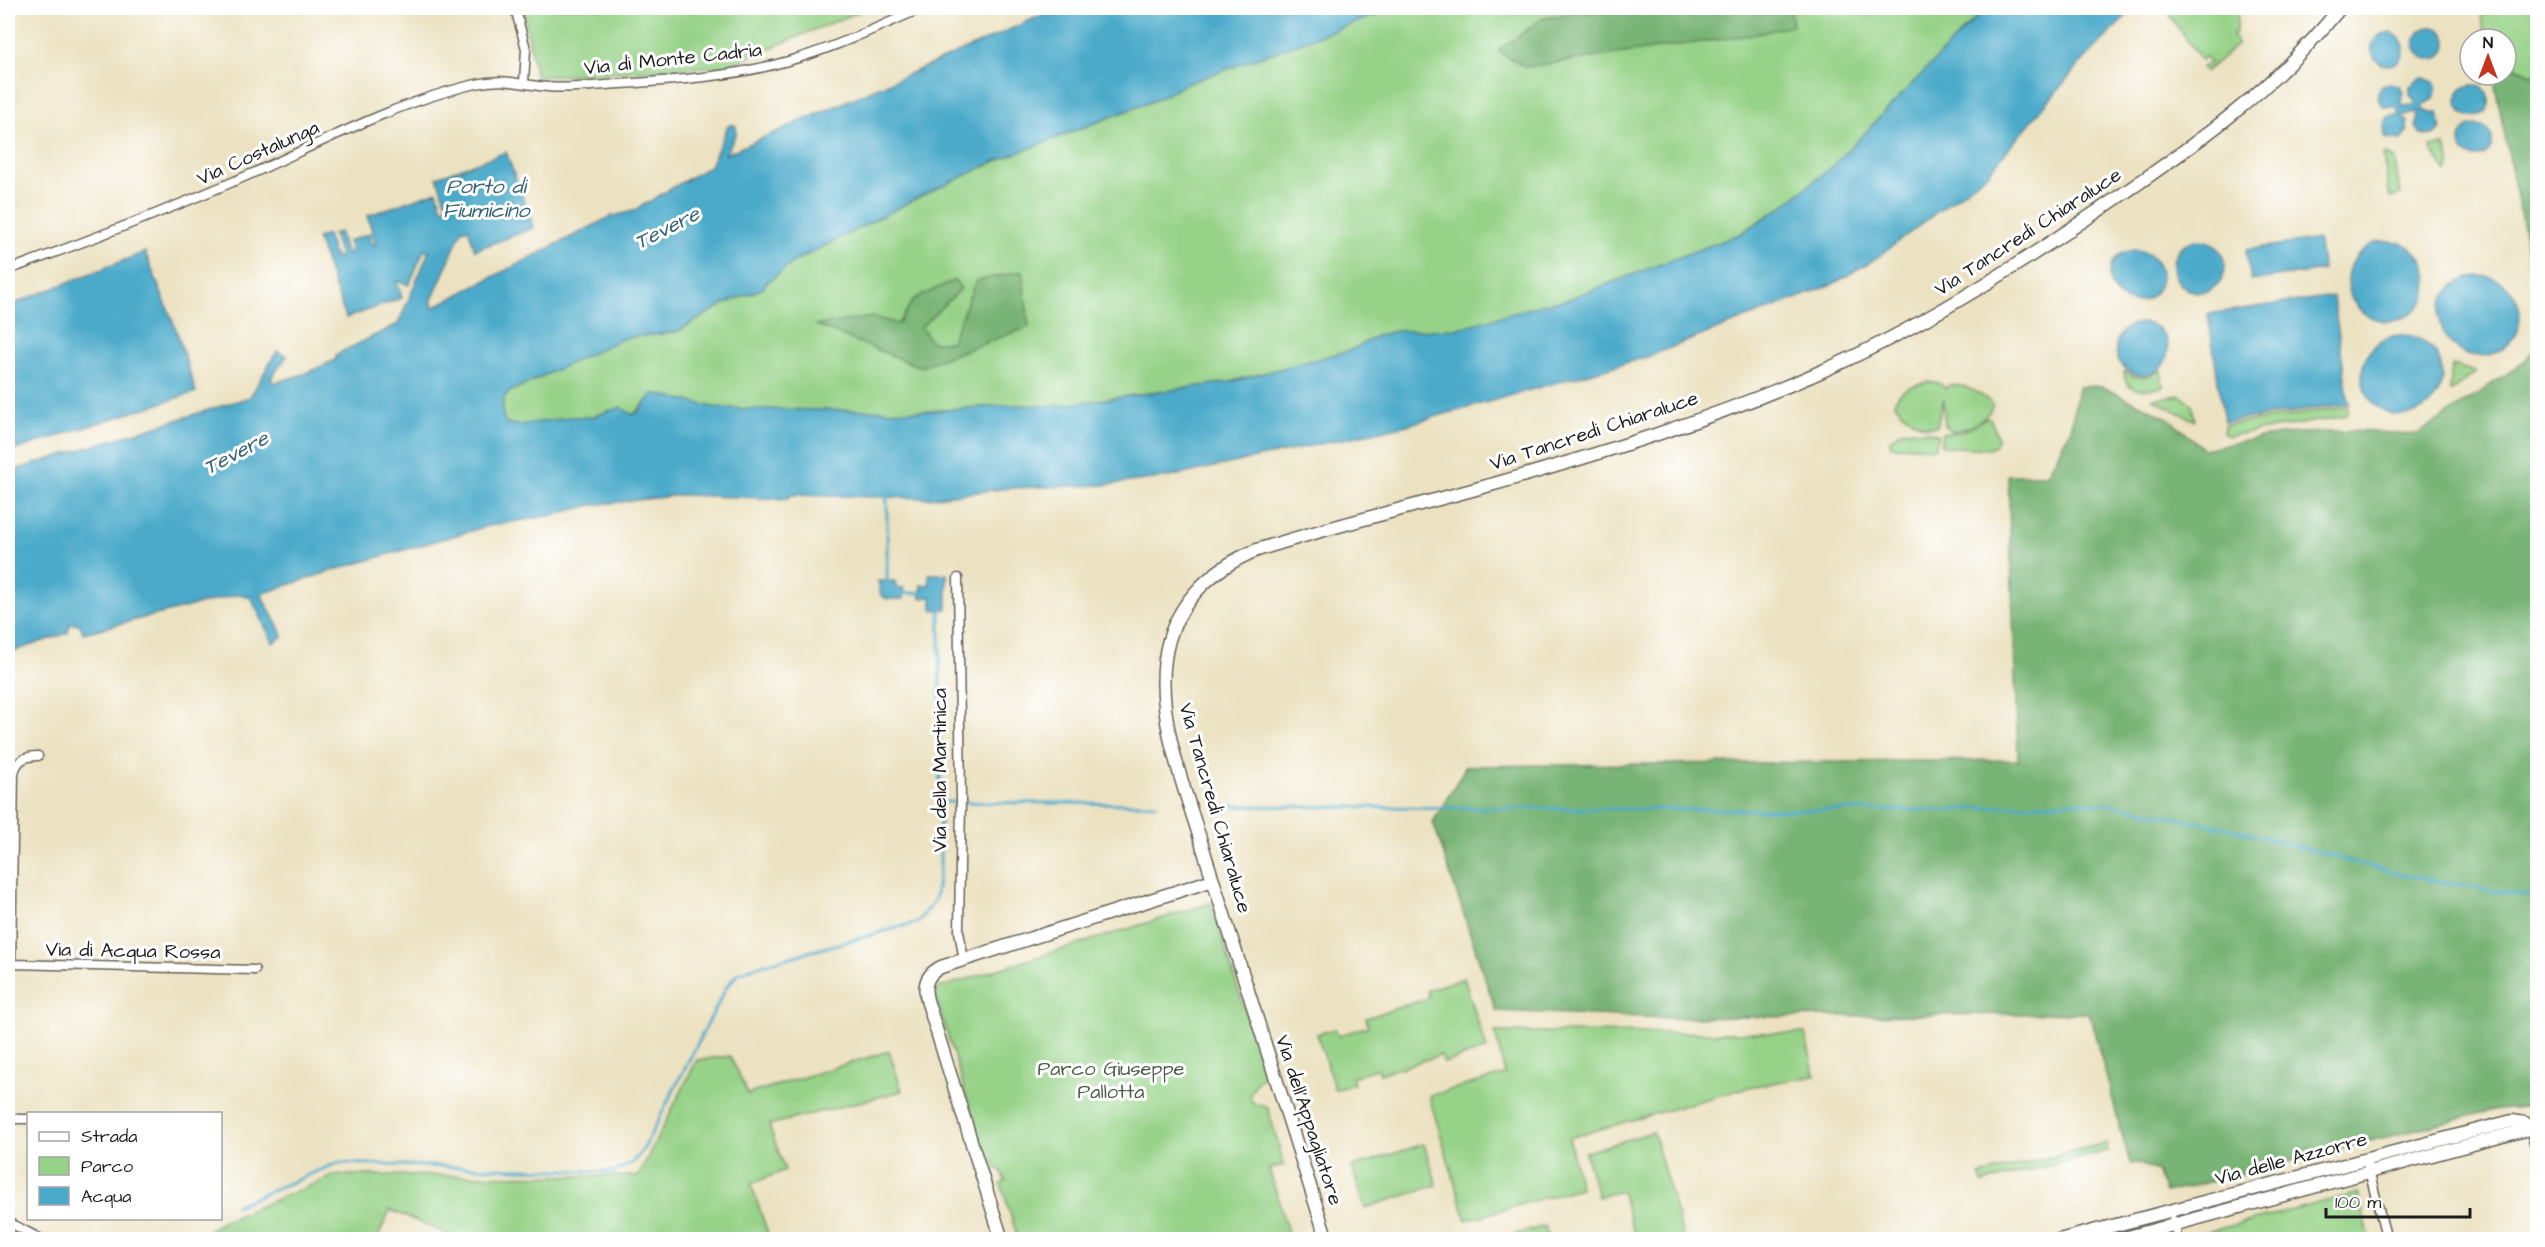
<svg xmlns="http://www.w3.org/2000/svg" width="2545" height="1247" font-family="'Architects Daughter',sans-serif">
  <rect width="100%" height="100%" fill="#fff"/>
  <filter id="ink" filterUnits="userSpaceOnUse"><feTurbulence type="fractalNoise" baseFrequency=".0167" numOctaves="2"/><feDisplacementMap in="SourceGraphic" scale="12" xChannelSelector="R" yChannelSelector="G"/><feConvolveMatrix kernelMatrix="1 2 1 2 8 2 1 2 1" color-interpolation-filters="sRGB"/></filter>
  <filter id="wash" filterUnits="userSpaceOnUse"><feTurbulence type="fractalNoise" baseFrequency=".008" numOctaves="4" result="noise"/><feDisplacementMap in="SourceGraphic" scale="24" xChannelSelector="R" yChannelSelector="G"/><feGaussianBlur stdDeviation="1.35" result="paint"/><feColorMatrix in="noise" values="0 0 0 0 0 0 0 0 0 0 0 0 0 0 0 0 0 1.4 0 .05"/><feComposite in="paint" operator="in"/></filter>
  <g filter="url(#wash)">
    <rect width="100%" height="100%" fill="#ece2c1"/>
    <g fill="#96d287" stroke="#597752" stroke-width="1.5">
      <polygon points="523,8 868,8 726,66 536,77"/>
      <polygon points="1395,8 1985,8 1833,166 1783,206 1740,234 1566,300 1545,304 1456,329 1396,331 1379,335 1351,350 1230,382 1054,406 1011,405 930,411 744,409 713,407 654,393 633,415 611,410 591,417 571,418 519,425 506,423 502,416 504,397 511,391 624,338 677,332 726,303 764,288 765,284 795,261 921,196 996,161 1155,100 1186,84"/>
      <polygon points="2172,8 2239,8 2236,31 2232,35 2238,44 2205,72 2202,68 2210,62 2206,57 2201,60 2170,16"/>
      <polygon points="2479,8 2537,8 2537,76 2506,64 2506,39 2486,39"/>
      <path d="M 2443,145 C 2449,151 2451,167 2446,173 L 2431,149 L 2431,147 Z"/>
      <polygon points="2386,154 2395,159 2400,195 2390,198 2383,156"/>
      <polygon points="2452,365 2476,372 2452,391 2450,390"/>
      <path d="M 2161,370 L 2163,386 L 2159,388 C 2141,390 2125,394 2124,371 C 2136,380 2148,379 2161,370 Z"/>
      <path d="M 1928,382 C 1936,382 1941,382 1945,389 L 1949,385 C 1964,384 1982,393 1993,405 C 1986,422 1970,428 1953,431 L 1944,425 L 1944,399 L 1937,426 C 1921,430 1902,414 1894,402 C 1901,388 1913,385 1928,382 Z"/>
      <polygon points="2180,395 2192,404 2195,421 2153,399"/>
      <polygon points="2348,407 2348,414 2341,417 2229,436 2224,434 2224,425"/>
      <polygon points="1986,418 1990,418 1998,438 1994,447 1989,449 1941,446 1942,433 1961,432"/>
      <polygon points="1905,430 1927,431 1939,435 1935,448 1891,446 1889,441 1899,432"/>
      <polygon points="1211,903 1266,1078 1258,1080 1250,1095 1253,1103 1268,1108 1284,1165 1269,1169 1290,1239 1018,1239 1001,1184 1005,1181 1001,1170 996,1168 993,1161 987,1163 935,995 938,988"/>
      <polygon points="1464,978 1487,1049 1444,1063 1441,1055 1380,1074 1378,1068 1352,1077 1354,1084 1335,1090 1317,1034 1335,1029 1338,1036 1368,1026 1366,1018 1429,998 1427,990"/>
      <polygon points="1495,1032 1805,1033 1815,1076 1749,1087 1569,1138 1580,1188 1466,1220 1429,1096 1505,1074"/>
      <polygon points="889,1051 902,1091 769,1125 785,1170 751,1184 770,1239 460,1239 390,1210 377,1239 194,1239 224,1221 336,1175 638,1176 697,1060 730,1056 748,1094"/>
      <polygon points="1653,1132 1684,1239 1636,1239 1621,1191 1598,1197 1585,1152"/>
      <polygon points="2106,1143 2108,1151 1982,1183 1980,1175"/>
      <polygon points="1424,1144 1437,1185 1365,1208 1352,1167"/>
      <polygon points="2345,1170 2346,1175 2197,1214 2196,1209"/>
      <polygon points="2358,1193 2370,1239 2192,1239 2191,1236"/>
      <polygon points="1545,1226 1549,1239 1516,1239 1515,1234"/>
    </g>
    <g fill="#78b474" stroke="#4a6848" stroke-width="1.5">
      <polygon points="1644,8 1790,8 1793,26 1751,35 1525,67 1498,51 1542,19 1574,12 1636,14"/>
      <polygon points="2506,64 2537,76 2537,299 2493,75 2506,75"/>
      <polygon points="1022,271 1029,327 920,367 816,325 873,317 898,324 914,299 955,280 961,289 921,327 931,342 951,342 976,281"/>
      <polygon points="2537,345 2537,1106 2497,1109 2165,1193 2157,1171 2137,1163 2130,1164 2089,1013 1668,1018 1496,1011 1433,822 1466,766 2018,760 2008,475 2047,475 2071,428 2078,387 2101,386 2170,419 2204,449 2280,434 2351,431 2418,434 2524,362"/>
    </g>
    <g fill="#4baaca" stroke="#346373" stroke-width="1.5">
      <path d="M 1056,8 L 1395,8 L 1186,84 L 1155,100 L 996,161 L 921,196 L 795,261 L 765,284 L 764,288 L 726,303 L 676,332 L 624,338 L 511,391 L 504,397 C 502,407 501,414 506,423 L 519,425 L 571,417 L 591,417 L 621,407 L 633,415 L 639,411 L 654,393 L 713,407 L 744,409 L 930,411 L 1011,405 L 1055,406 L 1230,382 L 1351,350 L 1379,335 L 1396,331 L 1456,329 L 1545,304 L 1566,300 L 1740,234 L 1783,206 L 1833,166 L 1985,8 L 2134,8 L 2078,66 L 1988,173 L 1877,258 L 1833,284 L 1647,357 L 1403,426 L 1169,477 L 1105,485 L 1010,488 L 928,498 L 790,495 L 788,499 L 682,495 L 592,505 L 553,515 L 488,526 L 334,570 L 261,594 L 283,636 L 273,643 L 251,598 L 240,594 L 83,633 L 80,624 L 70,624 L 68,633 L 8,653 L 8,472 L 250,397 L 277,351 L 287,356 L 271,378 L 274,383 L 304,374 L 335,360 L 337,354 L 398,324 L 429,251 L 424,250 L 409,285 L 397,281 L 402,298 L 346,318 L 317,238 L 327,235 L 335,258 L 340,256 L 333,234 L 339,232 L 347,254 L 351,252 L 348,241 L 369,234 L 373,244 L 376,244 L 367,216 L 437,191 L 442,208 L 447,207 L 437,177 L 506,152 L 534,228 L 475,250 L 468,228 L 462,230 L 432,300 L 432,308 L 610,217 L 633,211 L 710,166 L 728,126 L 732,124 L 736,126 L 736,133 L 726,154 L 998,35 Z"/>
      <circle cx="2431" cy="43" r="16"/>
      <circle cx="2388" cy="49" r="16"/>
      <path d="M 2422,77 L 2434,82 L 2436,87 L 2434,99 L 2422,106 L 2423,110 L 2438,113 L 2441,130 L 2434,136 L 2421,134 L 2416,127 L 2418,113 L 2402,116 L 2408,122 L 2408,132 L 2401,140 L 2385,138 L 2384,123 L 2388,117 L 2399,115 L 2397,107 L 2385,107 C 2376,100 2376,94 2381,85 L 2390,83 L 2400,86 L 2403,92 L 2402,106 L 2413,105 L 2416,103 L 2410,95 L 2410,86 Z"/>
      <circle cx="2473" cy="101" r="16"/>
      <circle cx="2476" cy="141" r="16"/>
      <polygon points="2318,239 2323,270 2251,281 2246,250"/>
      <circle cx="2199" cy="266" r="26"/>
      <circle cx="2388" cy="281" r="40"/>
      <circle cx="2135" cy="276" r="26"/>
      <polygon points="145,252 176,329 196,392 8,452 8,306"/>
      <circle cx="2480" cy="316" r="40"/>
      <polygon points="2333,296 2349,404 2224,422 2208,314"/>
      <circle cx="2142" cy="349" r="26"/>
      <circle cx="2402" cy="375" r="40"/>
      <polygon points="929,574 947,574 947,609 932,610 932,597 921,598 921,585 929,585"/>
      <polygon points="878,581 895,581 896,587 904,588 904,599 888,599 881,596"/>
    </g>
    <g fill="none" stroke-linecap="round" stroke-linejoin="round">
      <g stroke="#4baaca" stroke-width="3">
        <polyline points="887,531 887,494"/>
        <polyline points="887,581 887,535"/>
        <polyline points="904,593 921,593"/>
        <polyline points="939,802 1157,804"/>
        <polyline points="1222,806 1775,810 1945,810 2070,802 2109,804 2241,831 2398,874 2538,898"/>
        <polyline points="235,1206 337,1163 614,1172 632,1163 643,1150 726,988 737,974 751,968 918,922 935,900 940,867 940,610"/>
      </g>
    </g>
  </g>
  <g filter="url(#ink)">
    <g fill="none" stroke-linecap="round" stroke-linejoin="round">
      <g stroke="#656156" stroke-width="11">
        <g id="street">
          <polyline points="515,8 526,49 524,82"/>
          <path d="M 8,270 C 90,240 171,209 251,174 C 322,142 400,101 476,84 C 505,77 520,85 548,87 C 567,89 587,86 606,85 C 666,81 729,78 788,61 C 835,48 879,26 923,8"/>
          <polyline points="958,578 961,799 959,931 964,961"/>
          <polyline points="11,964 255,970"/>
          <path d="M 8,969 L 11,964 L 14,773 C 17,760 25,756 38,756"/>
          <polyline points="8,1119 28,1119"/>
          <polyline points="2530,1128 2538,1159"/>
          <polyline points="2368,1167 2387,1240"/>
          <polyline points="2173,1220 2178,1240"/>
          <polyline points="8,1222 43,1240"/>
        </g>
      </g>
      <g stroke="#656156" stroke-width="15">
        <g id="secondary">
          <path d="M 1002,1240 L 927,1000 C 923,985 927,974 941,967 L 1213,880"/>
          <path d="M 1327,1240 C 1286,1112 1245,985 1206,858 C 1188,796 1156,723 1165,659 C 1172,606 1210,569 1257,550 C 1338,524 1420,505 1501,482 C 1606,452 1711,419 1811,376 C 1916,331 2011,270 2105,206 C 2191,148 2275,89 2340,8"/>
          <polyline points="2059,1240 2512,1121 2525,1123 2530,1128"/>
          <polyline points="2117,1240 2536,1127"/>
        </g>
      </g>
      <use href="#street" stroke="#fff" stroke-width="8"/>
      <use href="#secondary" stroke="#fff" stroke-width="12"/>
    </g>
  </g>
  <g text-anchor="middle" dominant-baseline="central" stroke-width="6" stroke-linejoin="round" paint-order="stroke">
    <g font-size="20" fill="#1c1c1c" stroke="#fff">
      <text transform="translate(673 59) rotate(-6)">Via di Monte Cadria</text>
      <text transform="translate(258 153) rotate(-24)">Via Costalunga</text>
      <text transform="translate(2028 232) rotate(-33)">Via Tancredi Chiaraluce</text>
      <text transform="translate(1594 431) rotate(-18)">Via Tancredi Chiaraluce</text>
      <text transform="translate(940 770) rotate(-90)">Via della Martinica</text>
      <text transform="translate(1215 808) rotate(74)">Via Tancredi Chiaraluce</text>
      <text transform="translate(133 951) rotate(1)">Via di Acqua Rossa</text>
      <text transform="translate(1309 1120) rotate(72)">Via dell'Appagliatore</text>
      <text transform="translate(2291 1159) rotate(-15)">Via delle Azzorre</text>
    </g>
    <g font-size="20" fill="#475c41" stroke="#fff">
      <text x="1111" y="1069">Parco Giuseppe<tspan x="1111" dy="23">Pallotta</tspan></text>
    </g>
    <g font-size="21" font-style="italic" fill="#346373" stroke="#fff">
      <text x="486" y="186">Porto di<tspan x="486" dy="24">Fiumicino</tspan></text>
      <text transform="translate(667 228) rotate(-27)">Tevere</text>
      <text transform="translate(236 453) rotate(-28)">Tevere</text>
    </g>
  </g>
  <rect width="2545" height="1247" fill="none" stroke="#fff" stroke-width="30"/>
  <rect x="27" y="1112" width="195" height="108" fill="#ffffff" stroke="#a4a4a4" stroke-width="1.5"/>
  <rect x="39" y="1132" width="30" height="9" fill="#ffffff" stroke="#a4a4a4" stroke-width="1.5"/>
  <text x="81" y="1142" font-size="18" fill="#1c1c1c">Strada</text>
  <rect x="39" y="1157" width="30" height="18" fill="#96d287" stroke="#a4a4a4" stroke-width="1.5"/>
  <text x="81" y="1172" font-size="18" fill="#1c1c1c">Parco</text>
  <rect x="39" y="1187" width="30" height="18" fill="#4baaca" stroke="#a4a4a4" stroke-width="1.5"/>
  <text x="81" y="1202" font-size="18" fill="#1c1c1c">Acqua</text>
  <g transform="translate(2488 57)"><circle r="28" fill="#ffffff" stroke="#a4a4a4" stroke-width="1.5"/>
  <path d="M0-4.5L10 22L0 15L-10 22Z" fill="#c8321e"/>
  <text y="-9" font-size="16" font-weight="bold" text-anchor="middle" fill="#1c1c1c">N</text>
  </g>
  <path d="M2326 1208v9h144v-9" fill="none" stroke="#1c1c1c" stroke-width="3"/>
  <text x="2335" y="1208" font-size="18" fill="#1c1c1c" stroke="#ffffff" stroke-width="4.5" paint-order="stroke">100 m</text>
</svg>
